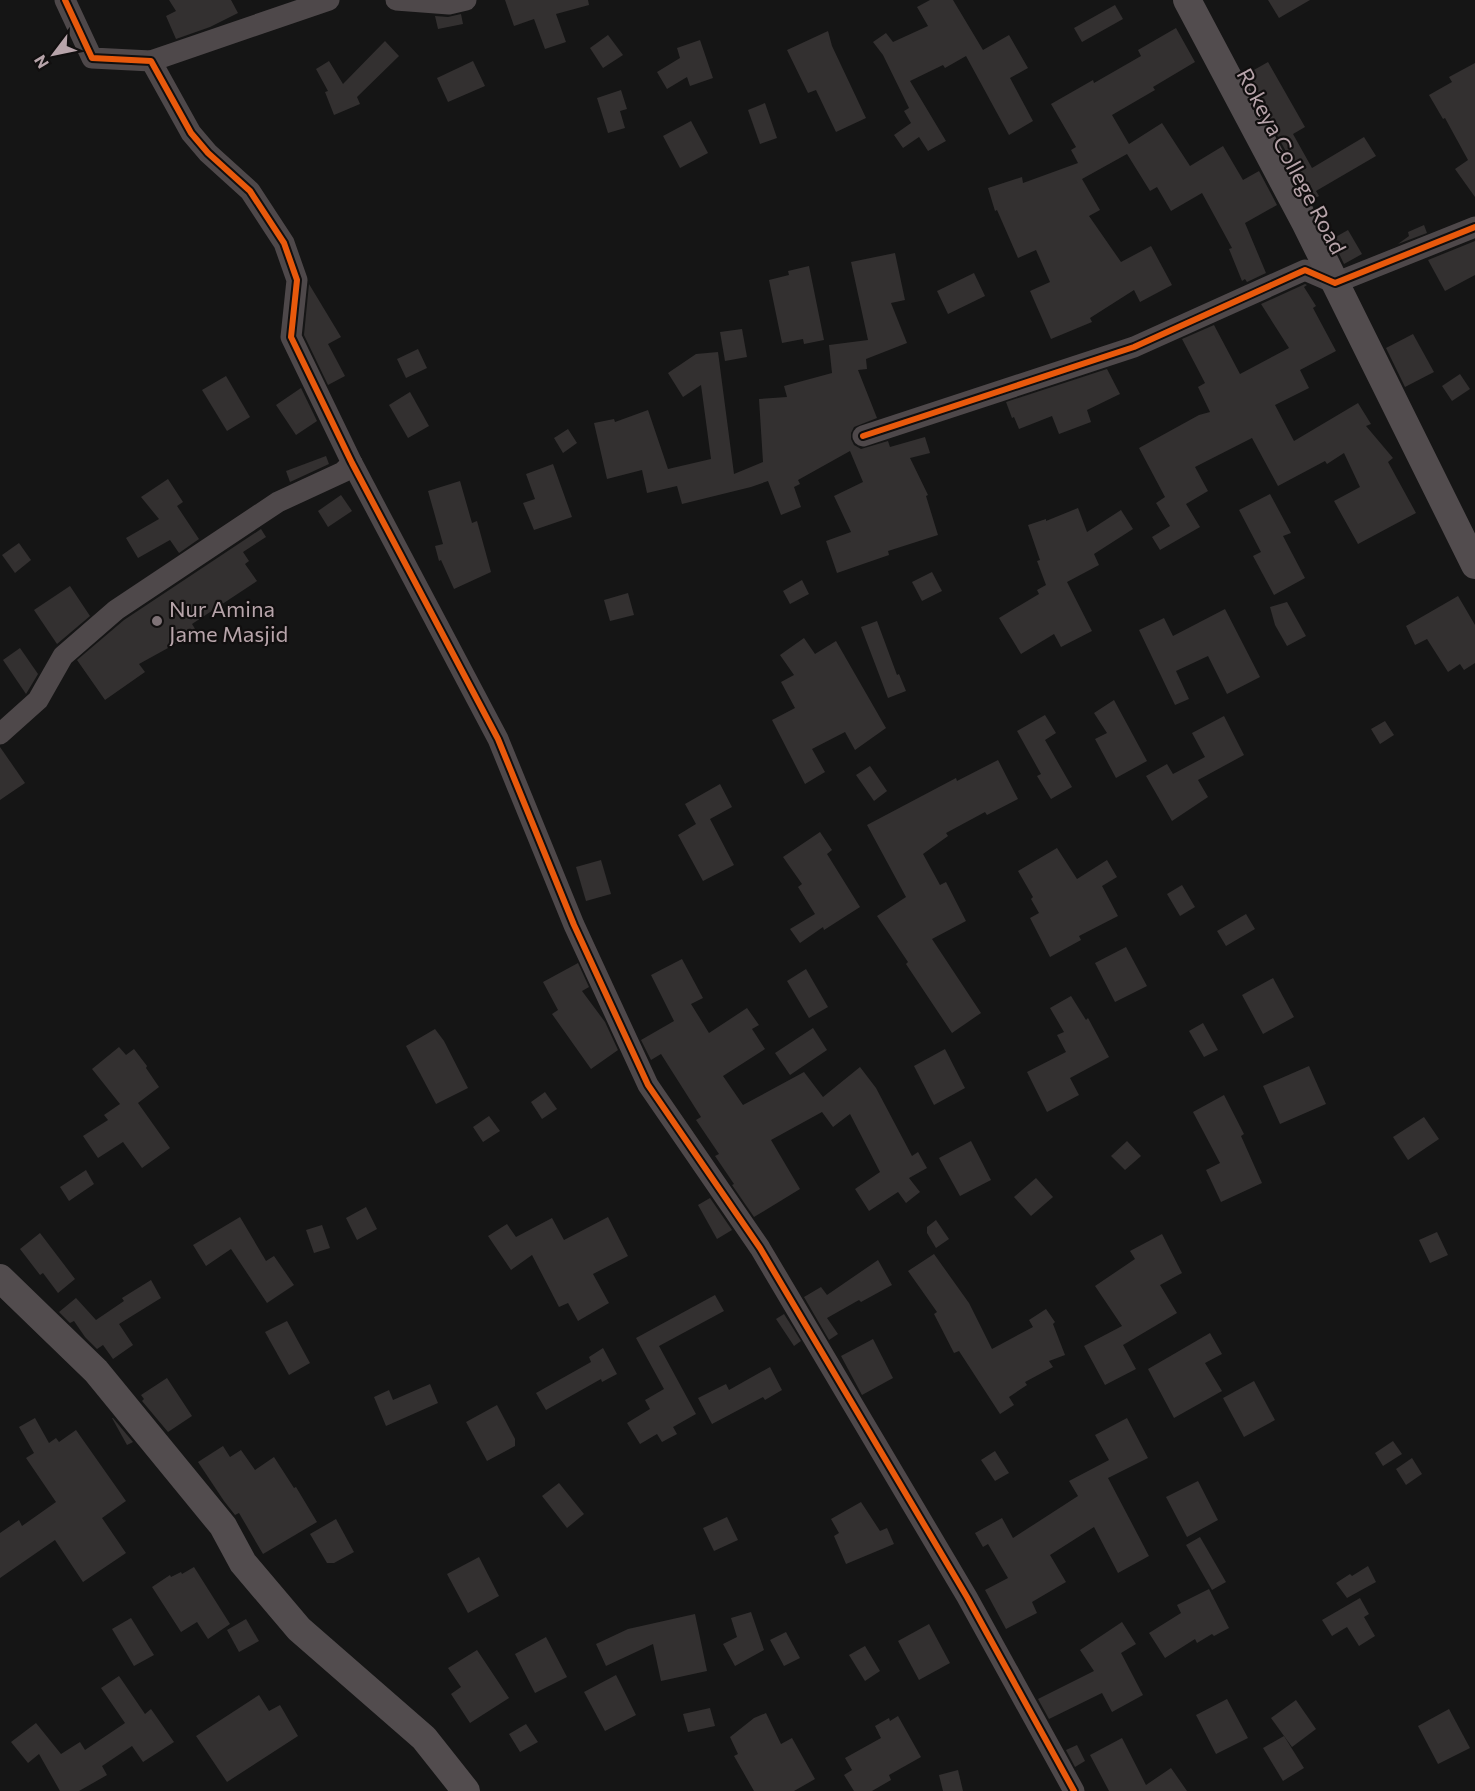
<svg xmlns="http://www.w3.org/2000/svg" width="1475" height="1791" font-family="Commissioner,sans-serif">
  <rect width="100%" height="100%" fill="#151515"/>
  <g fill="#333030">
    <polygon points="169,0 231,0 238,13 210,27 176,39 166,16 176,11"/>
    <polygon points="505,0 588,0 589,5 556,14 566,42 545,49 534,19 514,26"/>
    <polygon points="930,0 953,0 983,50 1009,35 1028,68 1010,78 1033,121 1009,135 966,56 945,68 943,65 910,81 946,141 928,151 919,137 903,148 894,135 911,123 904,111 909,108 883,55 873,42 886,33 893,42 928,26 917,7"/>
    <polygon points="1268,0 1310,0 1279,18"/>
    <polygon points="1115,5 1123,19 1082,42 1074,28"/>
    <polygon points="461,14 463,24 438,29 435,16 448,17"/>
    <polygon points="1176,28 1195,62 1153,87 1155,90 1112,115 1129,144 1162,123 1190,166 1223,146 1243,180 1259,171 1277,205 1245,223 1266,273 1247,282 1245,279 1242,281 1229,249 1232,248 1202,193 1171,211 1157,187 1150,191 1127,154 1082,179 1100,210 1089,216 1121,262 1151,246 1172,285 1140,302 1134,290 1090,318 1092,322 1051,339 1030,291 1050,282 1036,250 1018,258 997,210 995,211 988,188 1022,177 1023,183 1078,163 1071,150 1076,147 1051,104 1093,80 1094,83 1141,56 1138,50"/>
    <polygon points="828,31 832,46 866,118 836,132 816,90 808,93 787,50"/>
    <polygon points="608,35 623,55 603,68 590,48"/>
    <polygon points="700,40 713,78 690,86 687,77 667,89 657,72 680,58 677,48"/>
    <polygon points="385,41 399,56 357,97 360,104 334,115 325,92 328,91 316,69 329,61 343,84"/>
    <polygon points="473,61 485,86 448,102 437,78"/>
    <polygon points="1268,62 1305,127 1293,134 1312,168 1364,137 1376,156 1316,191 1319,196 1312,200 1245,75"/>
    <polygon points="1475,63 1475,197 1455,169 1468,160 1445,118 1443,119 1429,95 1452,82 1449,77"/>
    <polygon points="621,90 627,109 620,111 625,128 608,133 597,98"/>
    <polygon points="765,103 777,138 760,144 748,110"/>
    <polygon points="691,121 708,153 680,168 663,136"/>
    <polygon points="1424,225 1427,233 1398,244 1409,236 1408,232"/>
    <polygon points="1348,230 1362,254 1344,264 1332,239"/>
    <polygon points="1475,241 1475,275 1445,291 1428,260"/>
    <polygon points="895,253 905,300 891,303 907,343 866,359 867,369 858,370 877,418 854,427 851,433 851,439 854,445 861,449 888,441 890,447 925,437 930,453 910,458 928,495 926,496 938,535 888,551 889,555 837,573 826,541 851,532 834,496 863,482 850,451 798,480 800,484 794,487 801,507 781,515 768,481 751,487 682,504 677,486 647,493 642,470 607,479 594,423 614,419 615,422 648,410 668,469 711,459 701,385 683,397 668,373 696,354 718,352 734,474 763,462 759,399 787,397 784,386 832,373 829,345 868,340 851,262"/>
    <polygon points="809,266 824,340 804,344 803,339 782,343 769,280 789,275 788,271"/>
    <polygon points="974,273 985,296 948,314 937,291"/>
    <polygon points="309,284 341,337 328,344 345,376 328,385 304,335"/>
    <polygon points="1305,284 1307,285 1304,287 1316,306 1313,308 1336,351 1300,370 1309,388 1275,405 1294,441 1358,403 1371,424 1366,426 1393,458 1388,462 1416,513 1358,544 1334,501 1360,487 1344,453 1327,464 1325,461 1278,486 1252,438 1195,467 1208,491 1186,504 1200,527 1160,550 1152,537 1170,526 1156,503 1165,497 1139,448 1199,415 1210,412 1198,387 1205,383 1182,339 1214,325 1240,374 1289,348 1261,304"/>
    <polygon points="742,329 747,357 725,361 720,332"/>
    <polygon points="1413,334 1434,372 1405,387 1386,348"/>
    <polygon points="418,349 427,368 406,378 397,359"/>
    <polygon points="1107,369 1120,394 1087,410 1091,422 1059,434 1052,416 1019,429 1014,417 1012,418 1006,402"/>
    <polygon points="1460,374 1470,389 1452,401 1442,386"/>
    <polygon points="226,376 250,417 227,431 202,390"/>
    <polygon points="301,388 317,421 296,435 276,405"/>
    <polygon points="410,392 429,426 408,438 389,405"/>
    <polygon points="568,429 577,443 563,453 554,438"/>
    <polygon points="326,456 329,464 290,482 286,471"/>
    <polygon points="553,464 572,517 534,530 523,503 535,499 526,474"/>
    <polygon points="168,479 183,502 177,506 199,539 179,553 170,540 138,558 126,538 159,519 141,497"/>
    <polygon points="460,481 472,523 477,521 491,572 454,589 441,560 439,561 435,546 443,544 428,491"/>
    <polygon points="1270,494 1291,533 1283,536 1305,578 1274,595 1253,556 1261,552 1239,510"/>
    <polygon points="341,495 352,511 328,527 318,511"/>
    <polygon points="1078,508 1087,532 1121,510 1133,529 1094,554 1099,565 1067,582 1092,631 1061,647 1054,634 1021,654 999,618 1039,594 1037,590 1046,585 1037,561 1040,560 1028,525 1046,519 1046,521"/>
    <polygon points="261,529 266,537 243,552 249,561 245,564 257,581 192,624 197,632 139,664 145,672 105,700 77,660 124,620"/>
    <polygon points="19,543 31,560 15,573 2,555"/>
    <polygon points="932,572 942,591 922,601 912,582"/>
    <polygon points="802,580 809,594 790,604 783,591"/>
    <polygon points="70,586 90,616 57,644 34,610"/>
    <polygon points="628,593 634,615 610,621 604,600"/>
    <polygon points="1458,596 1475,625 1475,663 1464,670 1460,664 1448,672 1427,639 1415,645 1406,626"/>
    <polygon points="1287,602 1306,636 1287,646 1275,625 1270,607"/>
    <polygon points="1225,609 1260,677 1227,694 1208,656 1176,671 1189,699 1175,705 1139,630 1164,618 1173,636"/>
    <polygon points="877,621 897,675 899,674 906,691 888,698 861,627"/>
    <polygon points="804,638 815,654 836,641 886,728 855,750 845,732 812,749 825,772 805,784 772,720 795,708 781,682 794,675 780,655"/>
    <polygon points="20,648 38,674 26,694 3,660"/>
    <polygon points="1114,700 1147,761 1116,778 1095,739 1107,733 1094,713"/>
    <polygon points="1045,715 1056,733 1045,740 1072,787 1051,799 1037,776 1041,774 1017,731"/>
    <polygon points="1224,716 1244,755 1198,780 1208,797 1172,821 1146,776 1167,764 1173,774 1205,757 1192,733"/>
    <polygon points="1385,721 1394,735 1380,744 1371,729"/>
    <polygon points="0,747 25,783 0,800"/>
    <polygon points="998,760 1018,799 987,815 985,812 946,833 948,836 923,854 940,885 946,882 966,921 932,939 981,1013 952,1033 906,964 908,962 877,916 906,897 867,825 956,778 957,781"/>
    <polygon points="870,766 887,791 874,801 856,775"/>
    <polygon points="720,784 732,807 710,819 734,865 703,881 678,835 696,824 685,804"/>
    <polygon points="820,832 832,850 827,854 860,907 824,930 823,927 800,943 790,929 815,914 798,887 802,884 783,857"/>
    <polygon points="1057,848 1077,879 1107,860 1117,877 1102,886 1118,916 1079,936 1081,940 1050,957 1030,918 1039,913 1031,899 1033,897 1018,871"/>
    <polygon points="601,860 611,894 586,901 576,867"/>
    <polygon points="1182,885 1195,907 1180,916 1167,894"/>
    <polygon points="1246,914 1255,929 1226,946 1217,931"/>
    <polygon points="1126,947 1147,986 1115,1002 1095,963"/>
    <polygon points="682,959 703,998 691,1004 709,1033 747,1008 759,1025 752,1029 765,1049 723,1076 743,1105 804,1072 823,1097 860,1067 876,1088 912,1156 918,1152 927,1168 909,1178 920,1192 906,1203 898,1192 869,1211 855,1189 880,1172 850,1114 833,1127 822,1112 771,1140 800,1189 754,1217 732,1185 734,1184 715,1156 719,1154 696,1120 701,1117 661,1054 651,1060 641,1040 674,1021 651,975"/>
    <polygon points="578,963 589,987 582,991 605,1022 618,1050 591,1069 552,1014 558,1010 543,982"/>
    <polygon points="806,969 828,1007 809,1018 787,981"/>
    <polygon points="1273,978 1294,1017 1263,1034 1242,995"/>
    <polygon points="1071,996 1086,1020 1088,1018 1109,1057 1070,1078 1079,1095 1047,1112 1027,1072 1066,1052 1057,1035 1064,1032 1050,1008"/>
    <polygon points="1203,1023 1218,1050 1204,1057 1189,1031"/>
    <polygon points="813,1028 827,1050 790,1075 775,1053"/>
    <polygon points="435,1029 444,1041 468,1088 436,1104 406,1046"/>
    <polygon points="119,1047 126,1055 134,1049 147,1066 146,1068 159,1087 138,1103 170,1148 142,1168 123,1142 98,1158 83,1136 108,1120 104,1115 120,1104 92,1069"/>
    <polygon points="945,1049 965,1088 934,1105 914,1066"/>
    <polygon points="1309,1066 1326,1104 1280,1124 1263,1086"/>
    <polygon points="545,1092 557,1109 542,1119 531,1102"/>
    <polygon points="1224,1095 1244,1134 1241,1136 1262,1183 1221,1202 1206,1170 1220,1163 1193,1112"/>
    <polygon points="489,1116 500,1131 483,1142 473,1127"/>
    <polygon points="1424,1117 1439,1139 1408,1160 1393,1137"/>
    <polygon points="971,1141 991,1180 960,1196 939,1158"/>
    <polygon points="1127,1141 1141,1156 1125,1170 1111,1156"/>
    <polygon points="86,1170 94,1184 69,1201 60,1187"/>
    <polygon points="1036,1178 1053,1197 1031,1216 1014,1197"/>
    <polygon points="710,1198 732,1230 717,1239 698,1205"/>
    <polygon points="366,1207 377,1229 357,1240 346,1218"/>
    <polygon points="240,1217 266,1261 274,1256 294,1285 267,1303 231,1249 206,1266 193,1245"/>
    <polygon points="608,1217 628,1256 593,1274 609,1303 578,1321 568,1303 559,1307 532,1255 511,1270 488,1236 507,1224 516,1237 552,1218 564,1240"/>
    <polygon points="936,1220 949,1239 936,1248 927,1233 927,1227"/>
    <polygon points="322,1225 330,1248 314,1253 306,1230"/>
    <polygon points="1437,1232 1448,1255 1430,1263 1419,1240"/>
    <polygon points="40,1233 75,1279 58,1293 43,1273 40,1275 20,1249"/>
    <polygon points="1162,1234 1182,1273 1160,1285 1177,1313 1123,1345 1136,1369 1105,1385 1084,1346 1122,1326 1095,1286 1135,1259 1130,1251"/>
    <polygon points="934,1254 969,1303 992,1349 1033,1327 1029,1320 1046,1309 1055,1322 1053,1324 1065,1355 1049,1361 1053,1367 1025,1382 1027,1385 1009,1397 1014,1405 1000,1414 959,1351 954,1353 934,1314 937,1312 908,1271"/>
    <polygon points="878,1260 892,1285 861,1302 859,1300 827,1318 838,1334 829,1340 804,1297 821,1287 827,1295"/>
    <polygon points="151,1280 161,1298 119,1324 133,1345 113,1359 103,1345 97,1349 85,1337 74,1321 70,1323 59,1312 76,1298 96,1320 124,1301 122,1298"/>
    <polygon points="715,1295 724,1311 659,1346 696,1414 673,1427 677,1434 662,1442 657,1434 640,1444 627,1423 650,1409 645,1400 664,1389 636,1338"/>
    <polygon points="784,1314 801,1341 794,1346 776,1319"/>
    <polygon points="287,1321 310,1363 289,1375 265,1332"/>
    <polygon points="1210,1333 1222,1354 1205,1363 1222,1391 1174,1418 1148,1369"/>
    <polygon points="873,1339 893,1378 862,1395 841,1356"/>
    <polygon points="603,1348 617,1374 602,1382 601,1379 546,1410 536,1393 591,1362 589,1357"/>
    <polygon points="770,1367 782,1390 765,1400 763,1397 712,1424 698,1398 726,1384 729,1390"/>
    <polygon points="167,1378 192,1416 168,1432 142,1401 144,1399 141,1395"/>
    <polygon points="1254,1381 1275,1420 1244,1437 1223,1398"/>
    <polygon points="430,1384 438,1403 386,1426 374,1397 389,1390 393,1400"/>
    <polygon points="497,1405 515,1439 515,1446 487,1461 466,1422"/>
    <polygon points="35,1418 49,1443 56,1438 59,1442 76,1430 126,1501 102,1518 126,1553 83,1582 55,1540 0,1578 0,1533 19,1520 22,1526 56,1502 26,1458 34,1453 19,1427"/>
    <polygon points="112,1418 113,1418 133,1442 127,1445"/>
    <polygon points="1127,1418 1148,1458 1108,1478 1149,1556 1118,1573 1094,1527 1050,1555 1066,1582 1032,1602 1037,1613 1006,1629 985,1590 1008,1578 988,1544 983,1547 975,1533 1002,1518 1013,1538 1078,1496 1069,1481 1109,1460 1095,1435"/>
    <polygon points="1393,1441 1402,1454 1383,1466 1375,1453"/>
    <polygon points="223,1446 230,1457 241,1450 255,1470 274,1457 294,1488 296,1487 317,1522 263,1554 239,1513 235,1515 224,1501 198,1462"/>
    <polygon points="995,1451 1009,1473 995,1481 981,1460"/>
    <polygon points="1412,1458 1422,1474 1406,1485 1396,1469"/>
    <polygon points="1198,1481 1218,1520 1187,1537 1166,1497"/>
    <polygon points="559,1483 584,1514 567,1528 542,1496"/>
    <polygon points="861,1502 880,1531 887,1528 894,1544 846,1564 834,1536 839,1533 831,1519"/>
    <polygon points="727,1517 738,1540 714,1551 703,1528"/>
    <polygon points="336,1519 354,1552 334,1563 327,1563 310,1534"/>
    <polygon points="1200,1537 1226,1582 1212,1590 1186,1545"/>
    <polygon points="479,1557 499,1596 468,1613 447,1574"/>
    <polygon points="1368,1566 1376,1582 1347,1598 1336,1583 1350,1574 1352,1576"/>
    <polygon points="194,1567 230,1624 208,1639 197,1622 181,1632 152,1587 170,1575 171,1577 181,1572 182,1574"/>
    <polygon points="1209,1589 1229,1628 1214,1636 1212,1634 1197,1643 1195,1639 1165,1658 1149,1633 1181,1613 1177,1605"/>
    <polygon points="1360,1598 1369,1614 1364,1617 1375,1636 1359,1646 1347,1627 1332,1636 1322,1620"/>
    <polygon points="751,1612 764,1650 735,1666 723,1644 737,1637 731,1618"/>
    <polygon points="695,1614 707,1671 661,1681 653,1644 606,1666 596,1644 628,1629"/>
    <polygon points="131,1618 154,1655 134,1666 112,1629"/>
    <polygon points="246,1619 259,1641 239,1652 227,1630"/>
    <polygon points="1122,1622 1136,1644 1121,1653 1143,1695 1112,1712 1102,1693 1049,1719 1038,1699 1094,1671 1080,1650"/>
    <polygon points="929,1624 950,1663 919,1680 898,1641"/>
    <polygon points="786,1632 800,1658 784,1666 770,1640"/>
    <polygon points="546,1637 567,1677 535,1693 515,1654"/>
    <polygon points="865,1646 880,1671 865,1681 849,1655"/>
    <polygon points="477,1650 509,1698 470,1723 451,1694 461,1687 448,1668"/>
    <polygon points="616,1675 636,1715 605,1731 584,1692"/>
    <polygon points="119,1676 145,1714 151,1709 174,1742 143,1762 132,1746 102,1766 107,1775 79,1791 60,1791 39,1754 28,1763 11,1742 36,1723 61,1754 80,1742 85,1750 125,1723 101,1688"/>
    <polygon points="259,1695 269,1711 280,1705 298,1736 227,1782 196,1736"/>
    <polygon points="1227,1699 1248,1738 1216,1754 1196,1715"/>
    <polygon points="1296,1700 1316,1729 1292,1747 1271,1718"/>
    <polygon points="710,1708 715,1726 688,1732 683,1714"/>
    <polygon points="1449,1709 1470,1748 1438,1764 1418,1726"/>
    <polygon points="766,1713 781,1744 792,1738 815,1779 794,1791 754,1791 734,1756 738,1754 730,1737 754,1718"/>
    <polygon points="898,1716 921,1757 889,1775 891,1780 872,1791 854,1791 844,1775 852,1770 845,1758 881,1738 875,1726 889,1718 890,1721"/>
    <polygon points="526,1724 538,1742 520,1752 509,1734"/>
    <polygon points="1284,1736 1304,1768 1283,1781 1263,1748"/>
    <polygon points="1122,1738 1146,1785 1171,1768 1187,1791 1109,1791 1090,1755"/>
    <polygon points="1077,1745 1085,1761 1075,1767 1066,1750"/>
    <polygon points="958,1770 963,1791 943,1791 939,1775"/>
  </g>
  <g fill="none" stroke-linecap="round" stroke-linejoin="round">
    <g stroke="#4e484a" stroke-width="21">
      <polyline points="65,0 92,58 151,61 191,133 208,153 250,191 284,243 297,280 291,337 352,463 498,739 574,925 648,1085 760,1248 967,1597 1074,1791"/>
      <polyline points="396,0 449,4 466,0"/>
      <polyline points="151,61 329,0"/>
      <polyline points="863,436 1134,347 1305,270 1335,283 1475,227"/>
      <polyline points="0,734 38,700 63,656 116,610 278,502 343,472 352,463"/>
    </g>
    <g stroke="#524c4e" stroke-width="28">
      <polyline points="1187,0 1306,224 1475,565"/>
      <polyline points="0,1278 96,1371 223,1526 243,1563 299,1629 424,1738 466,1791"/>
    </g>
    <g stroke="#110f0f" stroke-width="10">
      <g id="cycleway">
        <polyline points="65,0 92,58 151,61 191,133 208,153 250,191 284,243 297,280 291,337 352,463 498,739 574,925 648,1085 760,1248 967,1597 1074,1791"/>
        <polyline points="863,436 1134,347 1305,270 1335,283 1475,227"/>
      </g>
    </g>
    <use href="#cycleway" stroke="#e8590c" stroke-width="6"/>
  </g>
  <circle fill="#7e7276" stroke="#110f0f" stroke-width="2" cx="157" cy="621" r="6"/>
  <g text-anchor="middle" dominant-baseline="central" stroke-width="4.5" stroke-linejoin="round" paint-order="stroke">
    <g font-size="22" fill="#b7a4aa" stroke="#110f0f">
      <text transform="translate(1292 161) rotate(62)">Rokeya College Road</text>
    </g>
    <g font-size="22" fill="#b7a4aa" stroke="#110f0f" text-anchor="start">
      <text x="169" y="608">Nur Amina<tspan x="169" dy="25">Jame Masjid</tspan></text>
    </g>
  </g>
  <g transform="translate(54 54) rotate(238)" stroke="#110f0f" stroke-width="4.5" paint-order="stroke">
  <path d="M0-4.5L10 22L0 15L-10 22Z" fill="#b7a4aa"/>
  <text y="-9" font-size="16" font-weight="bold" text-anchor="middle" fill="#b7a4aa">N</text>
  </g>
</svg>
